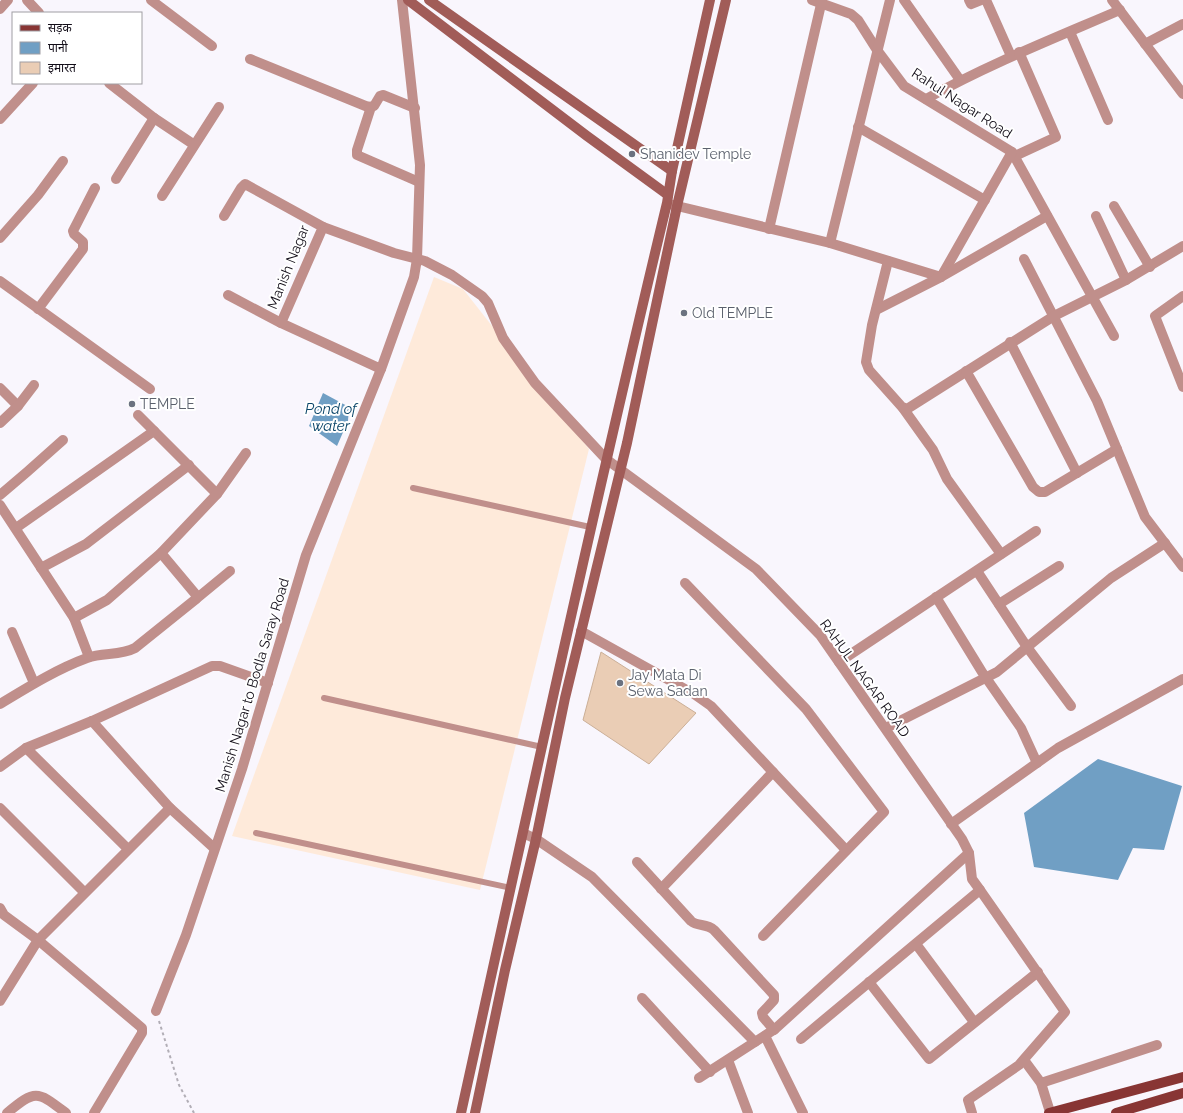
<svg xmlns="http://www.w3.org/2000/svg" width="1183" height="1113" font-family="Raleway,'Noto Sans Devanagari',sans-serif">
  <rect width="100%" height="100%" fill="#f9f6fd"/>
  <polygon fill="#feeada" points="434,277 463,289 589,449 480,890 232,836"/>
  <g fill="#709fc4">
    <polygon points="323,393 349,407 348,421 337,446 309,426"/>
    <polygon points="1098,759 1182,786 1164,850 1133,848 1118,880 1034,867 1024,813"/>
  </g>
  <polygon fill="#eacdb5" stroke="#cbaf97" points="601,652 696,713 649,764 583,720"/>
  <g fill="none" stroke-linecap="round" stroke-linejoin="round">
    <polyline stroke="#b2aeb6" stroke-width="2" stroke-dasharray="3 3" stroke-linecap="butt" points="159,1021 179,1085 194,1113"/>
    <g stroke="#c08f8b" stroke-width="6">
      <polyline points="413,488 590,527"/>
      <polyline points="324,698 542,747"/>
      <polyline points="256,833 511,888"/>
    </g>
    <g stroke="#c08f8b" stroke-width="10">
      <polyline points="27,0 39,13"/>
      <polyline points="151,0 212,46"/>
      <polyline points="812,0 851,14 858,20 877,50 904,86 1012,152 1114,336"/>
      <polyline points="904,0 960,80"/>
      <polyline points="969,0 971,4 981,0"/>
      <polyline points="986,0 1011,56"/>
      <polyline points="1112,0 1183,94"/>
      <polyline points="0,9 8,0"/>
      <polyline points="1070,32 1108,120"/>
      <polyline points="1145,44 1183,24"/>
      <polyline points="250,59 368,107 374,106 380,96 383,95 415,108"/>
      <polyline points="109,83 154,118 193,144"/>
      <path d="M 926,99 C 989,64 1055,38 1120,10"/>
      <polyline points="371,107 357,150 357,155 419,182"/>
      <polyline points="0,119 33,83"/>
      <polyline points="858,127 985,200"/>
      <polyline points="1015,156 1056,137 1019,52"/>
      <polyline points="116,179 154,118"/>
      <polyline points="162,196 219,107"/>
      <polyline points="669,204 830,243 941,277 1012,152"/>
      <polyline points="1114,206 1150,267"/>
      <polyline points="224,216 241,188 245,184 323,227 281,323"/>
      <polyline points="1096,216 1126,280"/>
      <polyline points="323,227 394,253 425,261 452,275 482,296 488,303 503,338 535,383 606,459 756,569 820,635 962,839 969,853 972,879 980,890"/>
      <polyline points="769,229 822,0"/>
      <polyline points="0,238 38,195 63,161"/>
      <polyline points="830,243 890,0"/>
      <polyline points="1024,259 1097,401 1145,517 1183,567"/>
      <polyline points="888,261 872,325 866,362 869,370 902,407 907,409 1054,316 1126,280 1183,246"/>
      <polyline points="0,281 150,389"/>
      <polyline points="228,295 281,323 381,369 414,277 417,259 420,165 402,0"/>
      <polyline points="1183,296 1155,316 1183,387"/>
      <polyline points="38,309 83,249 83,242 74,234 73,231 95,188"/>
      <polyline points="876,310 941,277 1047,216"/>
      <polyline points="1010,342 1077,473"/>
      <polyline points="966,371 1033,487 1039,492 1045,492 1117,449"/>
      <polyline points="0,388 18,406"/>
      <polyline points="903,408 933,450 947,479 1001,554"/>
      <polyline points="138,415 217,494"/>
      <polyline points="0,423 18,406 34,385"/>
      <polyline points="0,495 27,472 63,440"/>
      <polyline points="0,505 74,618 107,600 161,553 217,494 246,453"/>
      <polyline points="16,528 154,431"/>
      <polyline points="41,568 86,544 189,465"/>
      <polyline points="977,571 1027,647 1071,706"/>
      <polyline points="685,583 806,709 884,812 763,936"/>
      <polyline points="936,597 982,672 1021,728 1037,763"/>
      <polyline points="196,599 230,571"/>
      <polyline points="999,604 1059,566"/>
      <polyline points="74,618 89,657"/>
      <polyline points="581,631 694,694 711,706 846,850"/>
      <polyline points="12,632 34,683"/>
      <polyline points="839,662 1036,531"/>
      <path d="M 0,704 C 28,687 57,669 87,658 C 103,652 120,656 135,648 L 196,599 L 197,596 L 161,553"/>
      <polyline points="92,721 170,808 214,848"/>
      <polyline points="886,728 997,672 1111,578 1165,543"/>
      <polyline points="26,748 128,849"/>
      <polyline points="0,767 26,748 92,721 212,666 220,666 268,683"/>
      <polyline points="0,808 84,892"/>
      <polyline points="951,824 1058,748 1183,679"/>
      <polyline points="523,833 536,839 592,877 755,1042"/>
      <path d="M 637,862 L 691,921 C 698,927 706,923 714,930 L 774,995 L 774,1000 L 762,1013 L 763,1017 L 774,1030"/>
      <polyline points="661,889 773,772"/>
      <polyline points="0,908 4,915 38,940 142,1028 142,1033 94,1113"/>
      <polyline points="916,944 974,1022"/>
      <polyline points="869,982 929,1059 1038,972"/>
      <polyline points="642,998 710,1072"/>
      <polyline points="0,1001 38,940 170,808"/>
      <polyline points="156,1011 186,935 242,769 306,555 381,369"/>
      <polyline points="765,1036 803,1113"/>
      <polyline points="801,1039 980,890 1065,1012 1019,1065 968,1100 972,1113"/>
      <polyline points="728,1060 748,1113"/>
      <polyline points="1024,1060 1041,1083 1050,1112"/>
      <polyline points="699,1078 775,1029 969,853"/>
      <polyline points="1041,1083 1157,1045"/>
      <path d="M 7,1113 C 36,1089 37,1091 66,1113"/>
    </g>
    <g stroke="#a15c58" stroke-width="10">
      <polyline points="408,0 587,136 668,195"/>
      <polyline points="429,0 672,171"/>
      <path d="M 461,1113 C 528,809 594,506 667,203 L 672,171 L 710,0"/>
      <polyline points="475,1113 505,970 536,839 565,698 627,443 677,206 726,0"/>
    </g>
    <g stroke="#883534" stroke-width="10">
      <polyline points="1049,1113 1183,1077"/>
      <polyline points="1116,1113 1183,1093"/>
    </g>
  </g>
  <g fill="#6b7280" stroke="#fff" stroke-width="1.5">
    <circle cx="632" cy="154" r="4"/>
    <circle cx="684" cy="313" r="4"/>
    <circle cx="132" cy="404" r="4"/>
    <circle cx="620" cy="683" r="4"/>
  </g>
  <g text-anchor="middle" dominant-baseline="central" stroke-width="4" stroke-linejoin="round" paint-order="stroke">
    <g font-size="14" fill="#120d18" stroke="#fff">
      <text transform="translate(962 103) rotate(33)">Rahul Nagar Road</text>
      <text transform="translate(288 267) rotate(-68)">Manish Nagar</text>
      <text transform="translate(865 678) rotate(54)">RAHUL NAGAR ROAD</text>
      <text transform="translate(252 685) rotate(-73)">Manish Nagar to Bodla Saray Road</text>
    </g>
    <g font-size="14" fill="#5b616d" stroke="#fff" text-anchor="start">
      <text x="640" y="154">Shanidev Temple</text>
      <text x="692" y="313">Old TEMPLE</text>
      <text x="140" y="404">TEMPLE</text>
      <text x="628" y="675">Jay Mata Di<tspan x="628" dy="16">Sewa Sadan</tspan></text>
    </g>
    <g font-size="15" font-style="italic" fill="#0a4569" stroke="#fff">
      <text x="331" y="409">Pond of<tspan x="331" dy="17">water</tspan></text>
    </g>
  </g>
  <rect x="12" y="12" width="130" height="72" fill="#ffffff" stroke="#a09ea3"/>
  <rect x="20" y="25" width="20" height="6" fill="#883534" stroke="#a09ea3"/>
  <text x="48" y="32" font-size="12" fill="#120d18">सड़क</text>
  <rect x="20" y="42" width="20" height="12" fill="#709fc4" stroke="#a09ea3"/>
  <text x="48" y="52" font-size="12" fill="#120d18">पानी</text>
  <rect x="20" y="62" width="20" height="12" fill="#eacdb5" stroke="#a09ea3"/>
  <text x="48" y="72" font-size="12" fill="#120d18">इमारत</text>
</svg>
